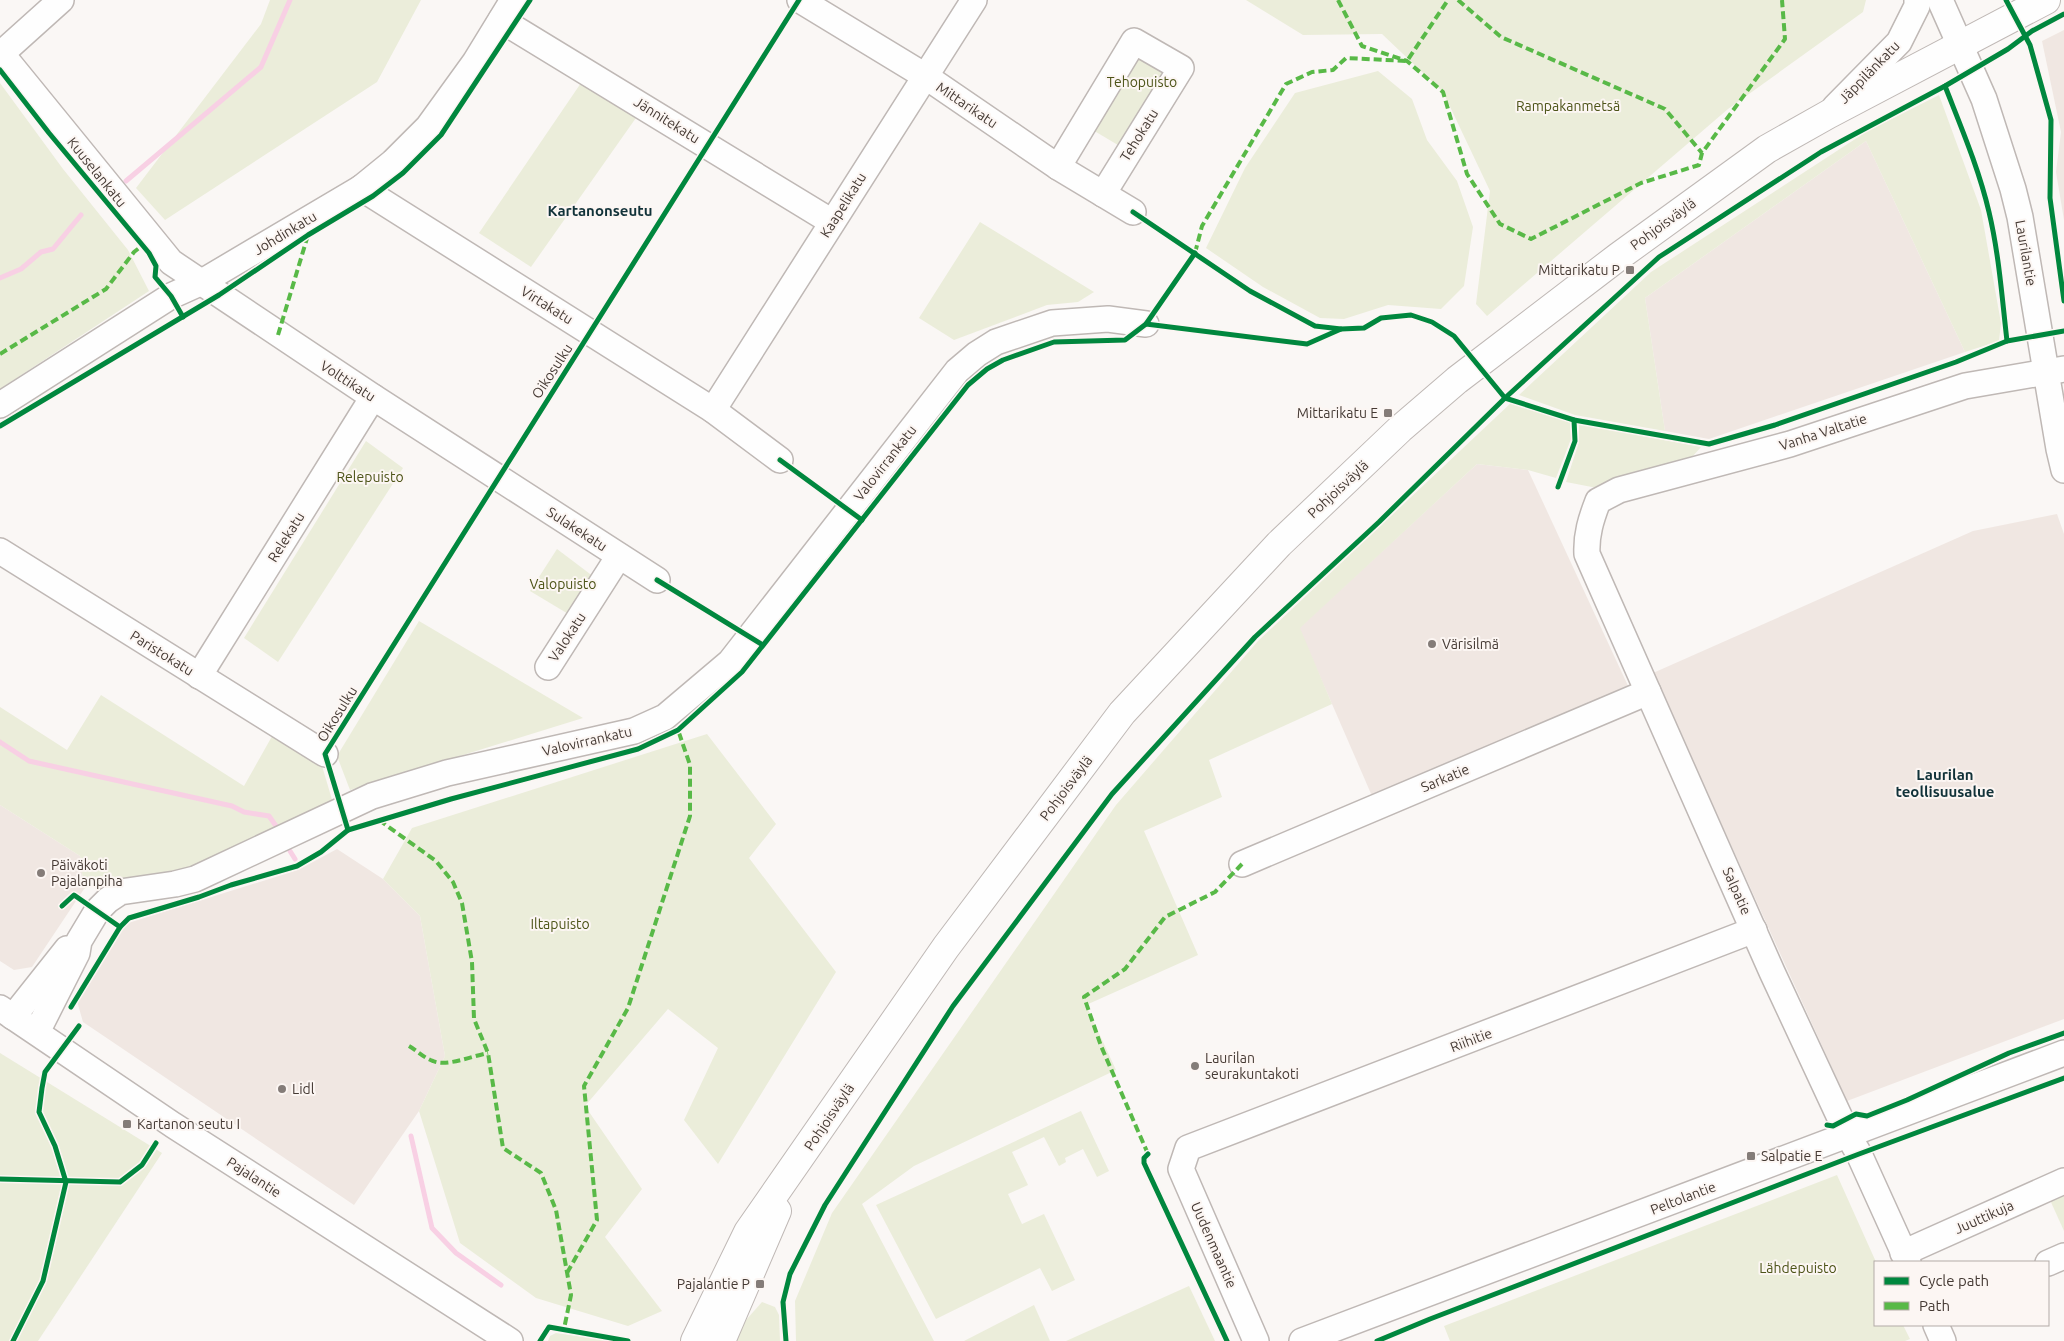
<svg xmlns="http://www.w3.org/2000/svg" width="2064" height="1341" font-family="Ubuntu,sans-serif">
  <rect width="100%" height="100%" fill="#faf7f5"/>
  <g fill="#f0e7e2">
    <polygon points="2064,30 2064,220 2056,172 2061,132 2042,41"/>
    <polygon points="1866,141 1965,352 1709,439 1665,431 1645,298"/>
    <polygon points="1477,464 1528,470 1629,688 1372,796 1299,628"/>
    <polygon points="2057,514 2064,534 2064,1019 1847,1101 1653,673 1973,531"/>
    <polygon points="0,805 80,856 84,889 32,967 14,970 0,961"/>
    <polygon points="337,849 383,879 420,916 445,1056 419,1111 354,1205 83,1022 77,1001 125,924 298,870"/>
  </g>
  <g fill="#ebedda">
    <polygon points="270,0 421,0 377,82 165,220 136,188 261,24"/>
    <polygon points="1246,0 1866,0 1863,12 1728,109 1487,316 1476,304 1490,191 1443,92 1382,34 1303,35"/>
    <polygon points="1136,52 1171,74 1123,148 1091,129"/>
    <polygon points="1378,71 1412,99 1427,140 1457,181 1473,227 1464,286 1441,309 1388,305 1344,319 1320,318 1263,287 1206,248 1245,168 1295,93"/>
    <polygon points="583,80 638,115 531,267 479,233"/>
    <polygon points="0,83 63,169 128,250 149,291 0,389"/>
    <polygon points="1939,95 1981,210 2001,323 1999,341 1965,352 1866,141 1645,298 1665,431 1575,415 1519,395 1651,272 1866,132"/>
    <polygon points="980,222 1094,292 1078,302 1047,305 954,340 919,318"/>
    <polygon points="1512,402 1570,422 1571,439 1556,478 1528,470 1477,464 1300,628 1332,704 1209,760 1222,797 1144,831 1198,955 1086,1005 1116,1070 914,1166 862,1204 934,1341 796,1341 795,1301 832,1213 1116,805 1258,641"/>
    <polygon points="1579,424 1701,447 1692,457 1634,472 1597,488 1566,482 1579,442"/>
    <polygon points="366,441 403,468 278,662 244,638"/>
    <polygon points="557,549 594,577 570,615 530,591"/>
    <polygon points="419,621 583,718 350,790 337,756"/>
    <polygon points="101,695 244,786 275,731 320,759 333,803 176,874 122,880 104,876 84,889 80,856 0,805 0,707 67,750"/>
    <polygon points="707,734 776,824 749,858 836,972 718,1164 684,1120 718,1048 668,1009 585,1106 642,1189 605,1237 662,1311 628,1326 536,1298 460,1243 419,1111 445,1056 420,916 383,879 412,828"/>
    <polygon points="0,1053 162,1153 38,1341 0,1341"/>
    <polygon points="1081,1111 1109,1171 1097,1177 1083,1149 1065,1158 1066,1162 1059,1166 1044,1137 1012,1152 1028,1185 1008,1194 1022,1224 1044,1214 1075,1280 1052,1291 1040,1268 936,1319 876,1205"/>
    <polygon points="1837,1175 1876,1262 1875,1325 1903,1325 1910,1339 1905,1341 1450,1341 1444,1326"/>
    <polygon points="2064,1194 2064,1231 2050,1200"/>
    <polygon points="1189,1286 1215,1341 1066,1341"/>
    <polygon points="762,1302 775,1307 779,1315 780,1341 732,1341 738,1329"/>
    <polygon points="1034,1305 1050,1341 964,1341"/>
    <polygon points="556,1333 605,1340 608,1341 548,1341 550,1336"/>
  </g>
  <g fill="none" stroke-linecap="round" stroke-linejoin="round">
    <g stroke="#f8d0e4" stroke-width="5">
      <polyline points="126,181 261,67 290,0"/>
      <polyline points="0,278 21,269 41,252 53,249 81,215"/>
      <polyline points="0,742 29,761 232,806 244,812 269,816 276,826"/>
      <polyline points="290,851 295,859"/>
      <polyline points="411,1136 432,1228 456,1253 501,1285"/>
    </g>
    <g stroke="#bfb8b5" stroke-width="28">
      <g id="minor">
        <polyline points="800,0 925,76 1058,167 1133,212"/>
        <polyline points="1940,0 1984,99 2013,189 2020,217 2059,449 2064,470"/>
        <polyline points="501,20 832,222"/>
        <polyline points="0,52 171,262 373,397 657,580"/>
        <polyline points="1,54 61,0"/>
        <polyline points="1835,107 1899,42 1917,6 1917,0"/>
        <polyline points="1058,167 1134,41 1181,68 1103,194"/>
        <polyline points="361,188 713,410 780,460"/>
        <polyline points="0,405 171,296 202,282 361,188 393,162 428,127 475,62 513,0"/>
        <polyline points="713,410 974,0"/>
        <polyline points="0,551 325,754"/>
        <polyline points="548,667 619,556"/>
        <polyline points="199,676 373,397"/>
        <polyline points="1242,864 1648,692"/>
        <polyline points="0,1008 173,1125 510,1341"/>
        <polyline points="13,1017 67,949"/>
        <polyline points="37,1032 77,953 79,941 97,911 108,900 120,892 175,884 195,879 372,796 447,773 634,731 665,717 730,662 957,371 977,354 996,342 1052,323 1108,319 1146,324"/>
        <polyline points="1903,1253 2064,1181"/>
        <path d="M 1908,1262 L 1859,1154 L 1848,1135 L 1772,972 L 1587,554 C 1586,535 1591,519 1598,501 L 1619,490 L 1790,444 L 1965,386 L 2064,369"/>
        <polyline points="2048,1263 2064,1256"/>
        <polyline points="1936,1325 1943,1341"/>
        <polyline points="1256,1341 1181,1169 1188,1148 1754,930"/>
        <polyline points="1302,1341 2064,1053"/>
      </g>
    </g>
    <g stroke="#bfb8b5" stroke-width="30">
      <g id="major">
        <polyline points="695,1341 748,1232 946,947 1122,713 1279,544 1400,429 1457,380 1618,257 1767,149 1829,114 2046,0"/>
        <polyline points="721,1341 777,1211"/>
      </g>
    </g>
    <use href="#minor" stroke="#fefefe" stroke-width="25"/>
    <use href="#major" stroke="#fefefe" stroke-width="28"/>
    <g stroke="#58b947" stroke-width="4" stroke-dasharray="8 4" stroke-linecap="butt">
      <polyline points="1338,0 1362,46 1407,61 1443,92 1467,174 1500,224 1531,239 1641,183 1699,165 1702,153 1785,39 1782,0"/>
      <polyline points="1458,0 1501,37 1665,109 1702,153"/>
      <polyline points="1195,253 1202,226 1286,84 1312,72 1333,70 1346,58 1407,61 1448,0"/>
      <polyline points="278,335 308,235"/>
      <polyline points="0,354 106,289 134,252 143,245"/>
      <polyline points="379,820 436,861 453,882 462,903 472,962 474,1019 488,1053 503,1148 541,1173 556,1210 571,1295 564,1329"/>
      <path d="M 409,1046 C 416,1050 424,1058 433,1061 C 447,1067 472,1056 488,1053"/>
      <polyline points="1148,1154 1101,1046 1084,997 1125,969 1165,917 1215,892 1242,864"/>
      <polyline points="567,1273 597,1220 584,1086 628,1008 690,816 690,765 678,730"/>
    </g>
    <g stroke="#fcf6f3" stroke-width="8">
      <g id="cycleway">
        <polyline points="2006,0 2030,45 2051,120 2050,198 2064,301"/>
        <polyline points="0,70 49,133 149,253 156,266 155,277 171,296 183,317"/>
        <path d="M 1945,86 C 1961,127 1979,169 1989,212 C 1999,254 2002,298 2007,341"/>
        <polyline points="1133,212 1250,291 1315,326 1341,329 1364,328 1381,318 1411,315 1432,322 1454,336 1505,398 1574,420 1709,444 1775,425 1956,362 2007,341 2064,331"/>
        <polyline points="1146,324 1307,344 1341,329"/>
        <polyline points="0,426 219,295 308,235 373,196 403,173 441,135 530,0"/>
        <polyline points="780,460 862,520"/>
        <polyline points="1558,487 1575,441 1574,420"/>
        <polyline points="657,580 763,645"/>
        <polyline points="348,830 451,799 638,749 678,730 742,672 968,385 987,369 1003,360 1054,342 1125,340 1146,324 1195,253"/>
        <polyline points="62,906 74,895 120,927"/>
        <path d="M 71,1007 L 120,927 L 129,918 L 199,897 L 231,885 L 297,866 L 321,852 L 348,830 L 325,754 C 481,502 641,252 799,0"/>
        <polyline points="1827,1125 1833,1126 1856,1114 1867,1116 1907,1100 2009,1053 2064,1033"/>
        <polyline points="1148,1154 1144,1158 1144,1163 1227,1341"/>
        <polyline points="0,1179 120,1182 142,1165 156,1143"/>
        <polyline points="13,1341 43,1281 66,1182 55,1146 39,1112 42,1088 45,1072 79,1026"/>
        <polyline points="540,1341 549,1327 628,1341"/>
        <polyline points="786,1341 783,1302 790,1274 825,1205 953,1006 1112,794 1255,637 1379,522 1505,398 1659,257 1821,152 1945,86 2008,49 2032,31 2064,14"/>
        <polyline points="1377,1341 1430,1319 1859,1154 2064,1078"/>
      </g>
    </g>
    <use href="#cycleway" stroke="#00873e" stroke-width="5"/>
  </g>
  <g fill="#847c78" stroke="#fcf6f3" stroke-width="2">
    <rect x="1625" y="265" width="10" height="10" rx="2.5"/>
    <rect x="1383" y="408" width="10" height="10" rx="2.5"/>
    <circle cx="1432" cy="644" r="5"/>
    <circle cx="41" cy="873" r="5"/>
    <circle cx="1195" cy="1066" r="5"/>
    <circle cx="282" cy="1089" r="5"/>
    <rect x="122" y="1119" width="10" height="10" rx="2.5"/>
    <rect x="1746" y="1151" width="10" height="10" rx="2.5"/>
    <rect x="755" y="1279" width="10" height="10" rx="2.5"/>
  </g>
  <g text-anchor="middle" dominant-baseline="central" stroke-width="4" stroke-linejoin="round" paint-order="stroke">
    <g font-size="14" fill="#453a34" stroke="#fcf6f3">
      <text transform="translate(1869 72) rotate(-46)">Jäppilänkatu</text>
      <text transform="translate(967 105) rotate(34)">Mittarikatu</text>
      <text transform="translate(667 120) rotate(32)">Jännitekatu</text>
      <text transform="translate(1139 135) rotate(-58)">Tehokatu</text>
      <text transform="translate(97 172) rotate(51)">Kuuselankatu</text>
      <text transform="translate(843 205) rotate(-58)">Kaapelikatu</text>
      <text transform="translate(1663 224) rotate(-36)">Pohjoisväylä</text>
      <text transform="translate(285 233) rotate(-31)">Johdinkatu</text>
      <text transform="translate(2026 253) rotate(80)">Laurilantie</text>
      <text transform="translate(547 305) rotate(32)">Virtakatu</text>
      <text transform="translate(552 371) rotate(-57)">Oikosulku</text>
      <text transform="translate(348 381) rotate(33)">Volttikatu</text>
      <text transform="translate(1823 432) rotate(-18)">Vanha Valtatie</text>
      <text transform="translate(885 463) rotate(-52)">Valovirrankatu</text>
      <text transform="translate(1338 489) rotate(-43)">Pohjoisväylä</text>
      <text transform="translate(577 529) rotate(33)">Sulakekatu</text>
      <text transform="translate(286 537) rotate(-58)">Relekatu</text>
      <text transform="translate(567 637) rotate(-57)">Valokatu</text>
      <text transform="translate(162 653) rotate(32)">Paristokatu</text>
      <text transform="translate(337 714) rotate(-58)">Oikosulku</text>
      <text transform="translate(587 741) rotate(-13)">Valovirrankatu</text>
      <text transform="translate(1445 778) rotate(-23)">Sarkatie</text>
      <text transform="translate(1066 788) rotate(-53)">Pohjoisväylä</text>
      <text transform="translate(1737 891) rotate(66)">Salpatie</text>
      <text transform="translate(1471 1040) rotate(-21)">Riihitie</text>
      <text transform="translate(829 1117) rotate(-56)">Pohjoisväylä</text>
      <text transform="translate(254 1177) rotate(33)">Pajalantie</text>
      <text transform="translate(1683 1198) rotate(-21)">Peltolantie</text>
      <text transform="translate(1984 1217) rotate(-24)">Juuttikuja</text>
      <text transform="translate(1214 1245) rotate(66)">Uudenmaantie</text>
    </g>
    <g font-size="14" fill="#4d5418" stroke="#fcf6f3">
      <text x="1142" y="82">Tehopuisto</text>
      <text x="1568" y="106">Rampakanmetsä</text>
      <text x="370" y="477">Relepuisto</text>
      <text x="563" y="584">Valopuisto</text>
      <text x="560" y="924">Iltapuisto</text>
      <text x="1798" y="1268">Lähdepuisto</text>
    </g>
    <g font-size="14" fill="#453a34" stroke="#fcf6f3" text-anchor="start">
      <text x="1620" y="270" text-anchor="end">Mittarikatu P</text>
      <text x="1378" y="413" text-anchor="end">Mittarikatu E</text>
      <text x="1442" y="644">Värisilmä</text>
      <text x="51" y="865">Päiväkoti<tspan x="51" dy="16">Pajalanpiha</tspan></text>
      <text x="1205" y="1058">Laurilan<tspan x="1205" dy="16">seurakuntakoti</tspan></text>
      <text x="292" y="1089">Lidl</text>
      <text x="137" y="1124">Kartanon seutu I</text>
      <text x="1761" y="1156">Salpatie E</text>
      <text x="750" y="1284" text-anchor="end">Pajalantie P</text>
    </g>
    <g font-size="15" font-weight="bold" fill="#113239" stroke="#fcf6f3">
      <text x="600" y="210">Kartanonseutu</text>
      <text x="1945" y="774">Laurilan<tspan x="1945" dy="17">teollisuusalue</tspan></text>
    </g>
  </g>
  <rect x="1874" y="1261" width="175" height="65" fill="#fcf6f3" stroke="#b3aba7"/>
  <rect x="1884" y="1277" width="25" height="8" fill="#00873e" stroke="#b3aba7"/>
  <text x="1919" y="1286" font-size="15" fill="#453a34">Cycle path</text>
  <rect x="1884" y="1302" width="25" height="8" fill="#58b947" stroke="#b3aba7"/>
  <text x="1919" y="1311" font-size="15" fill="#453a34">Path</text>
</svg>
